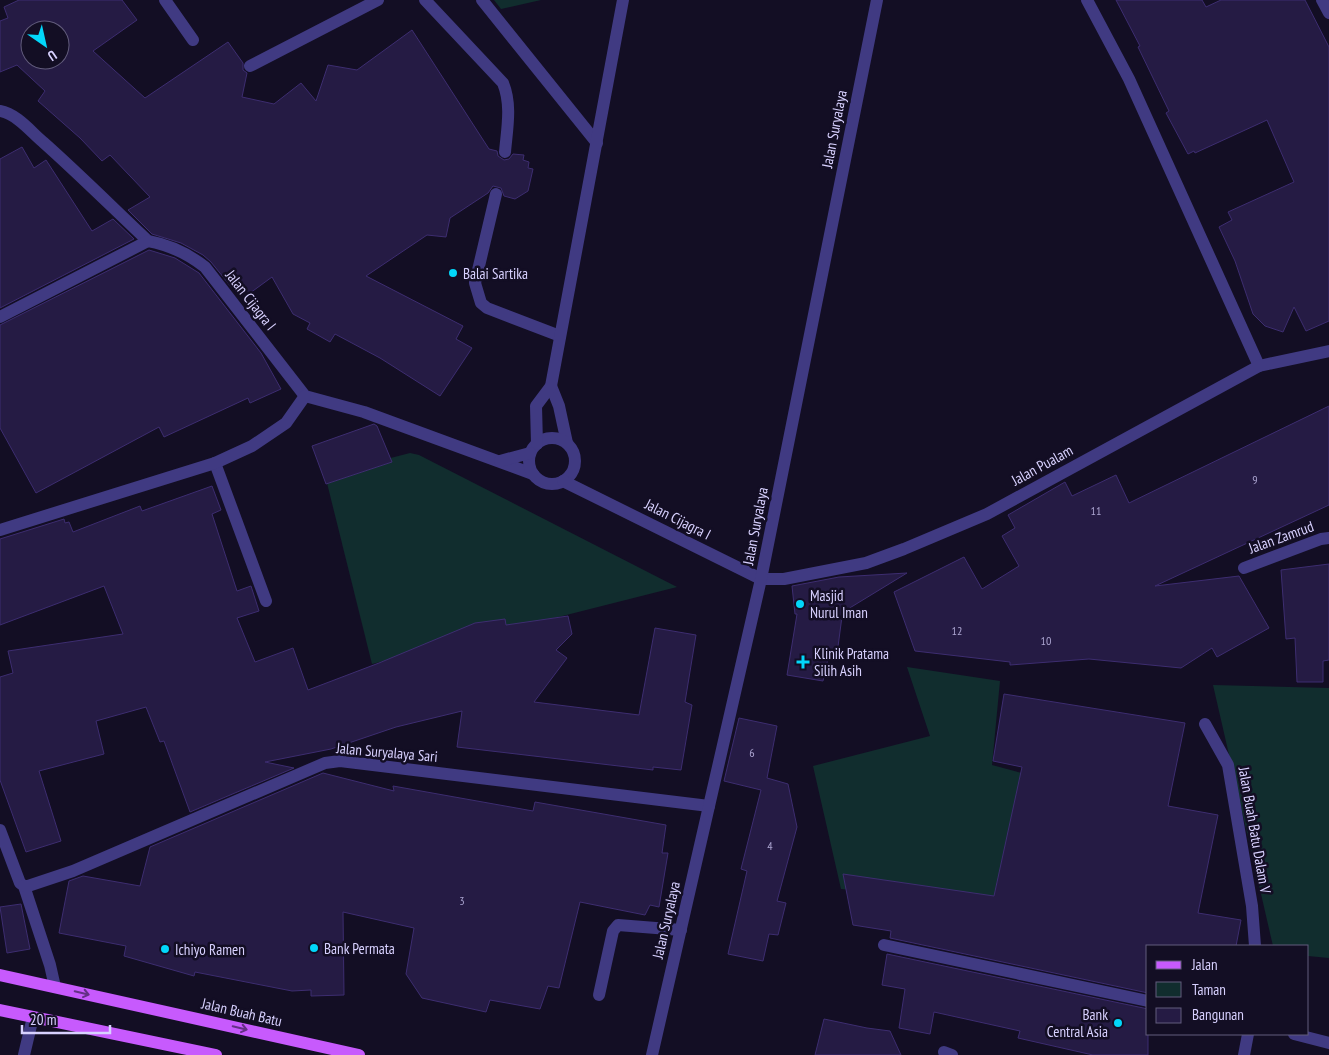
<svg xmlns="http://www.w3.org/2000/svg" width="1329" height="1055" font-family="'PT Sans Narrow',sans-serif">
  <rect width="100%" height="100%" fill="#130e24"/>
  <g fill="#112d2e">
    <polygon points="494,0 541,0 501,9"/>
    <polygon points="410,453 419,455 677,587 372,664 325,475"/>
    <polygon points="907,667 1000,681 992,765 1036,777 1016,903 841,889 813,766 930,736"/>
    <polygon points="1213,685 1329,688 1329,958 1308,956 1308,946 1273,946"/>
  </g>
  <g fill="#251b44" stroke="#3d2d70" fill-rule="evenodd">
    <path d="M 19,0 L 122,0 L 137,20 L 93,51 L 145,98 L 228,42 L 243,63 L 243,70 L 247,73 L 242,97 L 274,104 L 301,83 L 316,101 L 328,65 L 357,70 L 412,30 L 489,149 L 497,151 L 498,156 L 504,160 L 509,159 L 513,154 L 524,155 L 523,160 L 529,162 L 528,168 L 533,169 L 528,191 L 515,199 L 504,196 L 501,188 L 493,186 L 488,193 L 450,218 L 446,237 L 427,235 L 366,276 L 463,326 L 456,339 L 472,348 L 440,396 L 380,358 L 335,334 L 330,342 L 307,329 L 310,323 L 293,314 L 272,277 L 246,296 L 232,288 L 211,262 L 203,255 L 181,243 L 152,234 L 128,210 L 150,197 L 110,155 L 102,161 L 80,138 L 38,101 L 45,91 L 17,65 L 0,72 L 0,21 L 8,18 L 4,7 ZM 30,30 L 60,30 L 60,60 L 30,60 Z"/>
    <polygon points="1116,0 1202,0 1206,7 1221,0 1305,0 1329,47 1329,321 1306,331 1294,307 1283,332 1265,326 1253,314 1235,261 1219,227 1232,220 1228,212 1294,182 1267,120 1195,153 1194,151 1188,154 1166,113 1169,111 1138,47 1140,46"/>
    <polygon points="22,147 34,168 46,160 92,231 113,219 134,239 0,308 0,159"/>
    <polygon points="149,250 175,258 199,273 261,353 281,389 250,403 248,398 164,437 159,427 36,493 0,428 0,325"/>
    <polygon points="1329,406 1329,505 1155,586 1239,576 1269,628 1217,657 1212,648 1181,668 1089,659 1010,665 1010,662 915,651 894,592 964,557 982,589 1019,566 1002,536 1015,528 1008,515 1065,482 1072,496 1116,475 1129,503"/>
    <polygon points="374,424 377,426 392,462 326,484 312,446"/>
    <polygon points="212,486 221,510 212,514 237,591 251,586 259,611 237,618 255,662 293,648 308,690 379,663 475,623 505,619 506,625 568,616 572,634 556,650 567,658 534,702 639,715 655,628 696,635 685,702 692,705 681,770 653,767 653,770 457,747 462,711 396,727 331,749 265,762 294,768 190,812 164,741 160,742 146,707 96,721 104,754 39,771 61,841 26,852 0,780 0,677 13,673 8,651 123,634 104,586 0,625 0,539 64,519 65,523 69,522 73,532 140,506 142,511"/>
    <polygon points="1329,564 1329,660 1323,661 1323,682 1297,682 1295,638 1286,639 1281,570"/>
    <polygon points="907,573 848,609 843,609 837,654 829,654 823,681 787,675 797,614 795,614 792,586 839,577"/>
    <polygon points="1004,694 1185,723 1168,806 1218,815 1198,913 1241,920 1236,946 1148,946 1148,993 890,938 891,931 853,925 843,874 994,896 1022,767 993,761"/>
    <polygon points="739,718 777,726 767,778 788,784 797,827 777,901 786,903 778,935 769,934 763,961 728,954 747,871 741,869 761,790 724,781"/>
    <polygon points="323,773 394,791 393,786 533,811 535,802 666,825 662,853 668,853 659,907 650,905 645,915 580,902 559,988 548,986 540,1009 490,1000 486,1012 422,998 406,974 414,928 343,912 344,995 311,996 311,990 292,991 195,972 194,976 124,956 126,946 59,933 69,881 83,876 140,886 150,847"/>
    <polygon points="21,904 30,949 7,953 0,907"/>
    <polygon points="887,954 1148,1009 1148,1055 1093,1055 1018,1038 1020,1031 934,1012 930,1034 899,1028 905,989 882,985"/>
    <polygon points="824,1019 867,1028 890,1031 901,1055 815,1055"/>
  </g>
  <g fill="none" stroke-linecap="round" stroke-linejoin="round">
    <g stroke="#403a82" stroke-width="12">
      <path d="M 425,0 L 503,83 C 512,105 507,129 505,152"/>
      <polyline points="250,66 378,0"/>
      <polyline points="496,194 475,283 481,303 487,308 560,336"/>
      <polyline points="1205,724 1228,765 1252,906 1255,946"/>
      <polyline points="599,995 613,931 618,925 681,930"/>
      <polyline points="944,1052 952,1055"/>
    </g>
    <g stroke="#403a82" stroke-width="12">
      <polyline points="165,0 193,40"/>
      <polyline points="482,0 597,143"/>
      <polyline points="1087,0 1129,79 1259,366"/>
      <polyline points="1322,0 1329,13"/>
      <path d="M 0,111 C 17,114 31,132 43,142 C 79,174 113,208 148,241 C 170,245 187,253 205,267 L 305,396 L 364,412 L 533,474"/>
      <polyline points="0,317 148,241"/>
      <polyline points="551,386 559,406 567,443"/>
      <circle cx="552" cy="461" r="23"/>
      <polyline points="537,444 536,406 551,386 623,0"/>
      <polyline points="500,461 530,453"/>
      <polyline points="215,463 266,601"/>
      <polyline points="563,481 761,579 784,579 866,563 904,549 987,514 1259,366 1329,351"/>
      <polyline points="0,530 215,463 252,446 286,423 305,396"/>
      <polyline points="1244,568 1321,539 1329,538"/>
      <polyline points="0,830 20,883 24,886 50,965 55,987"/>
      <polyline points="24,886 28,886 73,871 325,763 340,761 709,806"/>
      <polyline points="884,945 1148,1001"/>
      <polyline points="1294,1034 1329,1043"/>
      <polyline points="24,1055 33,1017"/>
      <polyline points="1244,1055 1248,1034"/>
    </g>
    <polyline stroke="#403a82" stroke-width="12" points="652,1055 761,579 877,0"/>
    <g stroke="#c75afd" stroke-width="12">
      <polyline points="0,975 359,1055"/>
      <polyline points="0,1010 216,1055"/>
    </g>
  </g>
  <defs><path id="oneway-shaft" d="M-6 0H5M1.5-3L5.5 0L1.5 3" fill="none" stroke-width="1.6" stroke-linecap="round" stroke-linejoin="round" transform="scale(1.25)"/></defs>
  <g stroke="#643086">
    <use href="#oneway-shaft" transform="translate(82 993) rotate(13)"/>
    <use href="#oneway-shaft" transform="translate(240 1028) rotate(13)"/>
  </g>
  <g fill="#02d7fa" stroke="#130e24" stroke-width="2">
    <circle cx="453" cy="273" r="5"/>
    <circle cx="800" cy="604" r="5"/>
    <path d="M800.5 654.5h5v5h5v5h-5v5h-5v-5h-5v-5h5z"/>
    <circle cx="314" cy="948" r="5"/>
    <circle cx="165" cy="949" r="5"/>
    <circle cx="1118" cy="1023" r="5"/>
  </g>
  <g text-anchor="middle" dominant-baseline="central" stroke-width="5" stroke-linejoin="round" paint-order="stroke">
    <g font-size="12" fill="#aba4d0">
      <text x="1255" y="479">9</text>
      <text x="1096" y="510">11</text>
      <text x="957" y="630">12</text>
      <text x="1046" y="640">10</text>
      <text x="752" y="752">6</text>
      <text x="770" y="845">4</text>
      <text x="462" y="900">3</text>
    </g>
    <g font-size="15" fill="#d8d1ff" stroke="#130e24">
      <text transform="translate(834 129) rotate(-79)">Jalan Suryalaya</text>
      <text transform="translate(251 300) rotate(52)">Jalan Cijagra I</text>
      <text transform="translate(1042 465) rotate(-29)">Jalan Pualam</text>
      <text transform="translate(678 519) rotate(27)">Jalan Cijagra I</text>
      <text transform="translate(755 526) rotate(-79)">Jalan Suryalaya</text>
      <text transform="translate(1281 537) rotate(-20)">Jalan Zamrud</text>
      <text transform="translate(387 752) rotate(5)">Jalan Suryalaya Sari</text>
      <text transform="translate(1255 830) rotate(80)">Jalan Buah Batu Dalam V</text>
      <text transform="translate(666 920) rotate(-77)">Jalan Suryalaya</text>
      <text transform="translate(242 1012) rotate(13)">Jalan Buah Batu</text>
    </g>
    <g font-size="15" fill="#d8d1ff" stroke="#130e24" text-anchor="start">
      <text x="463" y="273">Balai Sartika</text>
      <text x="810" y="595">Masjid<tspan x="810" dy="17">Nurul Iman</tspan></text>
      <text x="814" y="653">Klinik Pratama<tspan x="814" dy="17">Silih Asih</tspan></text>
      <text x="324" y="948">Bank Permata</text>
      <text x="175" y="949">Ichiyo Ramen</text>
      <text x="1108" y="1014" text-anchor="end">Bank<tspan x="1108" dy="17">Central Asia</tspan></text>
    </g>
  </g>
  <rect x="1146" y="945" width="162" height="90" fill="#130e24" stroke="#625c7c"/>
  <rect x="1156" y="961" width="25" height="8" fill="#c75afd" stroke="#625c7c"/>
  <text x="1192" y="970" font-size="15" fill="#d8d1ff">Jalan</text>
  <rect x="1156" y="982" width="25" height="15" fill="#112d2e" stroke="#625c7c"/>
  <text x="1192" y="995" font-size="15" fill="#d8d1ff">Taman</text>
  <rect x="1156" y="1008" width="25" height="15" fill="#251b44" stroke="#625c7c"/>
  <text x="1192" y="1020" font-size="15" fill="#d8d1ff">Bangunan</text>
  <g transform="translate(45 45) rotate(146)"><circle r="24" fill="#130e24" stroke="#625c7c"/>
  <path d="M0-4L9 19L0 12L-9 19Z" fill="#02d7fa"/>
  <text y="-8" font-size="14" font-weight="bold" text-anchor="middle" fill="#d8d1ff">U</text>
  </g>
  <path d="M22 1025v8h88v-8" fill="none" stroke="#d8d1ff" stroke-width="2.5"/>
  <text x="30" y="1025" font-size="15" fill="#d8d1ff" stroke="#130e24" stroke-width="4" paint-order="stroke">20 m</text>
</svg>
